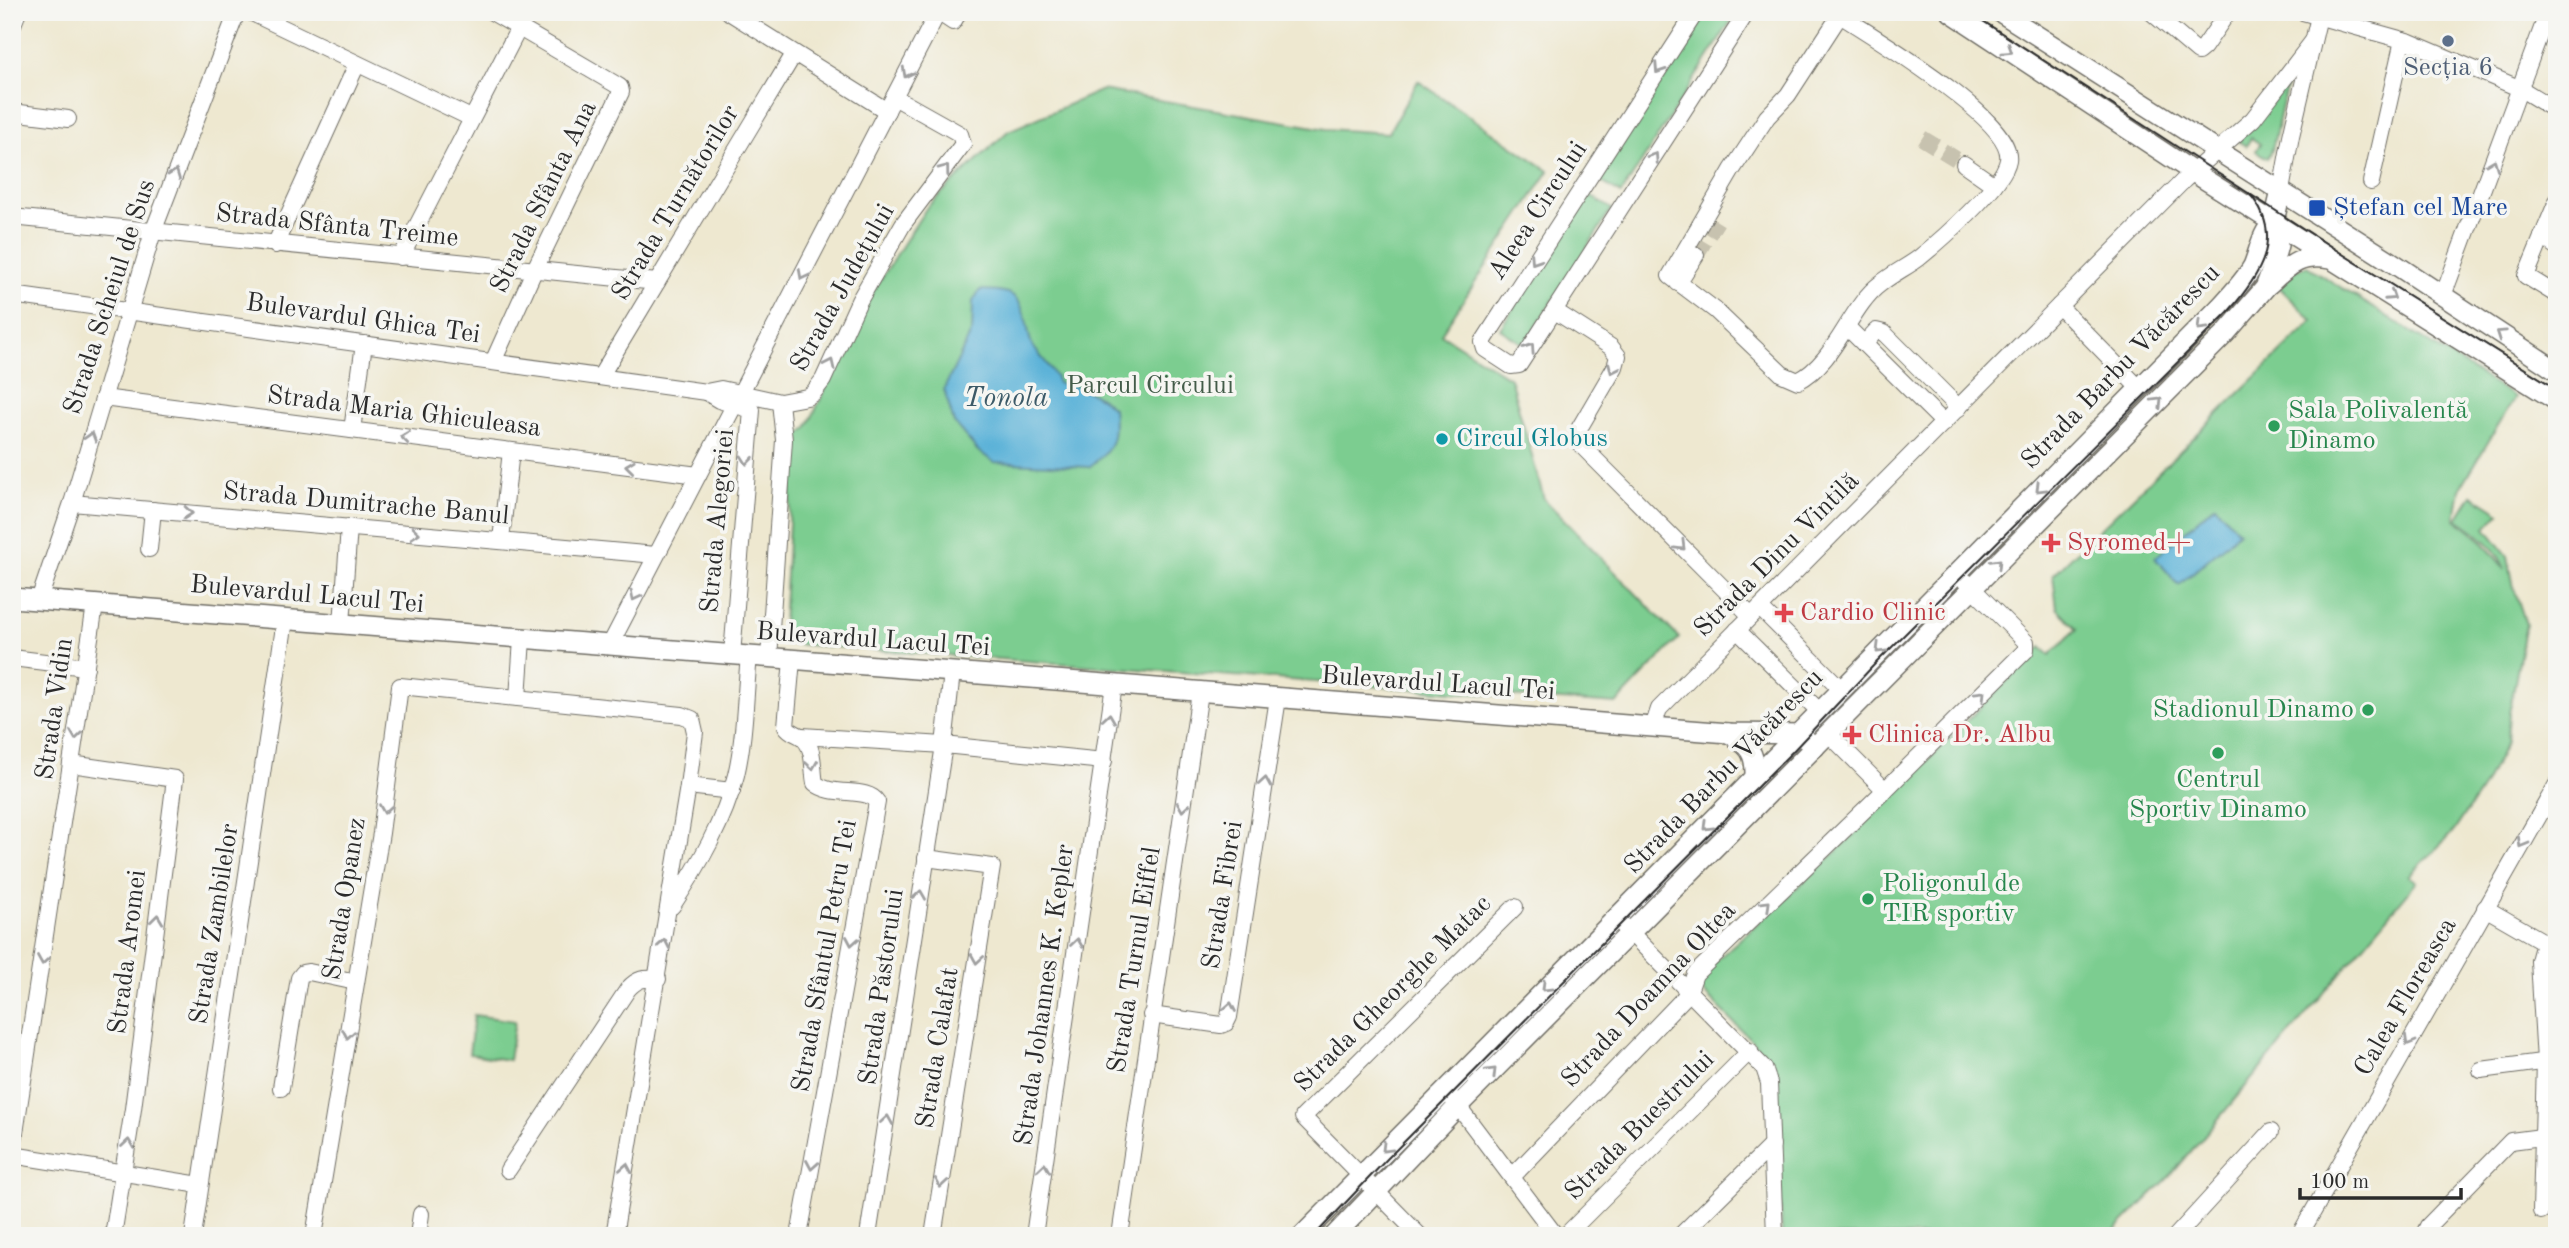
<svg xmlns="http://www.w3.org/2000/svg" width="2569" height="1248" font-family="'Old Standard TT',serif">
  <rect width="100%" height="100%" fill="#f6f6f2"/>
  <filter id="ink" filterUnits="userSpaceOnUse"><feTurbulence type="fractalNoise" baseFrequency=".0143" numOctaves="2"/><feDisplacementMap in="SourceGraphic" scale="14" xChannelSelector="R" yChannelSelector="G"/><feConvolveMatrix kernelMatrix="1 2 1 2 8 2 1 2 1" color-interpolation-filters="sRGB"/></filter>
  <filter id="wash" filterUnits="userSpaceOnUse"><feTurbulence type="fractalNoise" baseFrequency=".00686" numOctaves="4" result="noise"/><feDisplacementMap in="SourceGraphic" scale="28" xChannelSelector="R" yChannelSelector="G"/><feGaussianBlur stdDeviation="1.57" result="paint"/><feColorMatrix in="noise" values="0 0 0 0 0 0 0 0 0 0 0 0 0 0 0 0 0 1.4 0 .05"/><feComposite in="paint" operator="in"/></filter>
  <g filter="url(#wash)">
    <rect width="100%" height="100%" fill="#eee8d0"/>
    <g fill="#7bcd90" stroke="#537c5e" stroke-width="2">
      <polygon points="1704,12 1737,12 1621,194 1597,179"/>
      <polygon points="1418,81 1549,171 1441,334 1510,378 1544,499 1679,638 1616,704 782,643 794,439 807,428 867,301 927,207 1008,131 1102,90 1326,129 1388,133"/>
      <polygon points="2287,84 2272,150 2267,158 2256,151 2260,144 2251,138 2246,146 2238,141"/>
      <polygon points="1586,193 1612,209 1524,345 1500,329"/>
      <path d="M 2307,266 L 2515,397 L 2460,489 L 2455,519 L 2481,540 L 2505,569 C 2497,548 2476,531 2457,519 L 2472,495 L 2500,513 L 2486,528 L 2508,556 L 2514,588 L 2526,624 L 2509,714 L 2507,741 L 2484,786 L 2454,831 L 2409,876 L 2417,882 L 2172,1174 L 2110,1236 L 1782,1236 L 1775,1069 L 1769,1058 L 1699,988 L 1696,984 L 1699,976 L 1833,855 L 2041,647 L 2050,655 L 2077,629 L 2057,608 L 2053,575 L 2313,321 L 2279,287 L 2296,269 Z"/>
      <polygon points="474,1015 515,1021 509,1060 469,1054"/>
    </g>
    <g fill="#5bb2d8" stroke="#436e82" stroke-width="2">
      <path d="M 980,290 C 1012,291 1019,292 1027,324 C 1029,332 1029,340 1033,346 C 1042,360 1052,366 1058,383 C 1081,387 1095,392 1113,408 C 1116,439 1114,448 1089,467 L 994,462 L 978,451 L 954,423 L 944,389 L 972,331 L 973,301 Z"/>
      <polygon points="2215,505 2239,532 2179,585 2155,558"/>
    </g>
  </g>
  <g filter="url(#ink)">
    <g fill="none" stroke-linecap="round" stroke-linejoin="round">
      <g stroke="#c7c2af" stroke-width="16" stroke-dasharray="16 8" stroke-linecap="butt">
        <polyline points="1922,138 1964,164"/>
        <polyline points="1696,255 1717,221"/>
      </g>
      <g stroke="#6f6d65" stroke-width="18">
        <g id="minor">
          <polyline points="250,12 471,118"/>
          <polyline points="492,12 615,84 620,87 621,92 534,271 493,362"/>
          <polyline points="729,12 887,111"/>
          <polyline points="938,12 953,22 959,12"/>
          <polyline points="1696,12 1483,342 1485,349 1511,366 1519,365 1747,12"/>
          <polyline points="2151,12 2198,52 2204,47 2228,12"/>
          <polyline points="2303,12 2410,42 2521,89 2557,111"/>
          <path d="M 1840,15 C 1872,36 2015,120 2008,160 C 2004,185 1940,241 1919,258 C 1907,267 1892,274 1880,284 C 1850,306 1836,362 1798,381 L 1782,374 L 1715,310 L 1670,276 L 1732,170 L 1767,117 L 1788,95 Z"/>
          <polyline points="12,27 18,12"/>
          <polyline points="12,112 68,119"/>
          <polyline points="1964,164 1994,185"/>
          <polyline points="2371,182 2403,40"/>
          <polyline points="2281,191 2291,136 2320,12"/>
          <polyline points="2557,201 2526,276 2557,295"/>
          <polyline points="12,217 657,282"/>
          <polyline points="2542,237 2557,247"/>
          <polyline points="275,245 357,64"/>
          <polyline points="401,257 527,12"/>
          <polyline points="1678,283 1696,255"/>
          <polyline points="12,295 706,392 721,389 780,402 807,397 813,393 823,380 859,301 903,224 963,144 960,134 894,97"/>
          <polyline points="2443,296 2548,12"/>
          <polyline points="2059,306 2139,388"/>
          <polyline points="1555,311 1611,347 1618,356 1615,367 1580,427 1578,437 1582,446 1751,616"/>
          <polyline points="1847,327 1944,423"/>
          <polyline points="1864,344 1876,331 1884,333 1959,408"/>
          <polyline points="600,377 794,54"/>
          <polyline points="706,392 719,400 752,410 732,655"/>
          <polyline points="103,398 698,475"/>
          <polyline points="352,430 364,344"/>
          <polyline points="72,503 656,555"/>
          <polyline points="501,540 511,451"/>
          <polyline points="149,549 153,510"/>
          <polyline points="39,600 72,503 153,232 237,12"/>
          <polyline points="1760,608 1841,689"/>
          <polyline points="342,624 349,527"/>
          <polyline points="1737,630 1819,711"/>
          <polyline points="610,645 938,12"/>
          <polyline points="12,658 86,667"/>
          <polyline points="769,658 784,440 780,402"/>
          <path d="M 792,660 L 786,726 C 791,734 799,733 804,739 C 815,750 812,769 815,783 C 832,798 867,786 877,802 L 799,1236"/>
          <polyline points="518,698 522,639"/>
          <polyline points="1653,727 1659,709 2184,180 2253,119 2313,41"/>
          <polyline points="1829,734 1885,790"/>
          <polyline points="802,736 944,745 1104,761"/>
          <polyline points="71,764 175,779 133,1109 113,1236"/>
          <polyline points="688,786 732,791"/>
          <polyline points="926,858 992,867 933,1236"/>
          <path d="M 672,906 C 699,865 724,822 736,775 C 745,737 745,695 749,656"/>
          <polyline points="2485,908 2544,942"/>
          <polyline points="1616,918 1764,1068 1769,1083 1775,1236"/>
          <polyline points="1151,1015 1221,1025 1226,1023 1229,1017 1278,698"/>
          <polyline points="2481,1070 2557,1060"/>
          <polyline points="281,1088 299,978 303,973 309,972 356,982"/>
          <polyline points="1452,1098 1556,1236"/>
          <polyline points="12,1153 95,605"/>
          <polyline points="12,1155 200,1185"/>
          <path d="M 508,1170 L 628,989 C 638,978 644,978 658,979"/>
          <polyline points="1512,1177 1683,999 1689,991 1695,974 1885,790 2026,650 2026,642 1965,581"/>
          <polyline points="2541,1211 2545,1061 2539,961 2544,942"/>
          <polyline points="193,1236 285,620"/>
          <polyline points="314,1236 381,833 400,686 682,715 692,719 695,732 688,786 614,1236"/>
          <polyline points="418,1236 421,1214"/>
          <polyline points="868,1236 944,745 952,672"/>
          <polyline points="1034,1236 1114,685"/>
          <polyline points="1120,1236 1200,692"/>
          <polyline points="1420,1236 1303,1117 1515,907"/>
          <polyline points="1565,1236 1750,1051"/>
          <polyline points="1680,1236 1772,1145"/>
          <polyline points="2176,1236 2271,1132"/>
          <polyline points="2299,1236 2557,784"/>
          <polyline points="2423,1236 2428,1226 2511,1141 2557,1135"/>
        </g>
      </g>
      <g stroke="#6f6d65" stroke-width="22">
        <g id="major">
          <polyline points="1951,12 2193,172 2557,401"/>
          <polyline points="2000,12 2390,261 2557,371"/>
          <path d="M 2268,285 C 2290,265 2299,254 2330,259"/>
          <polyline points="12,598 1729,733 1799,734 1815,747"/>
          <path d="M 1729,733 C 1749,746 1756,752 1755,778"/>
          <path d="M 1302,1236 L 2218,309 C 2230,296 2244,282 2253,266 C 2260,249 2261,234 2274,221"/>
          <polyline points="1334,1236 1458,1106 2225,334 2265,288 2271,272 2278,245 2274,221 2281,191"/>
        </g>
      </g>
      <use href="#minor" stroke="#fff" stroke-width="16"/>
      <use href="#major" stroke="#fff" stroke-width="19"/>
      <g stroke="#2b2b2b" stroke-width="2">
        <polyline points="1969,12 2344,255 2557,389"/>
        <path d="M 1314,1236 L 1387,1159 L 1792,752 L 1874,665 L 2228,312 C 2260,276 2286,237 2249,193"/>
      </g>
    </g>
    <defs><path id="oneway-chevron" d="M-2-3.5L2.5 0L-2 3.5" fill="none" stroke-width="1.6" stroke-linecap="round" stroke-linejoin="round" transform="scale(1.75)"/></defs>
    <g stroke="#a0a0a0">
      <use href="#oneway-chevron" transform="translate(2008 50) rotate(33)"/>
      <use href="#oneway-chevron" transform="translate(1659 69) rotate(123)"/>
      <use href="#oneway-chevron" transform="translate(907 73) rotate(118)"/>
      <use href="#oneway-chevron" transform="translate(1654 157) rotate(-57)"/>
      <use href="#oneway-chevron" transform="translate(2493 164) rotate(-69)"/>
      <use href="#oneway-chevron" transform="translate(945 169) rotate(-53)"/>
      <use href="#oneway-chevron" transform="translate(175 174) rotate(-69)"/>
      <use href="#oneway-chevron" transform="translate(1535 260) rotate(123)"/>
      <use href="#oneway-chevron" transform="translate(803 275) rotate(117)"/>
      <use href="#oneway-chevron" transform="translate(2391 296) rotate(33)"/>
      <use href="#oneway-chevron" transform="translate(2201 326) rotate(135)"/>
      <use href="#oneway-chevron" transform="translate(2500 334) rotate(-146)"/>
      <use href="#oneway-chevron" transform="translate(1530 348) rotate(-56)"/>
      <use href="#oneway-chevron" transform="translate(830 364) rotate(-65)"/>
      <use href="#oneway-chevron" transform="translate(1613 369) rotate(115)"/>
      <use href="#oneway-chevron" transform="translate(2158 402) rotate(-45)"/>
      <use href="#oneway-chevron" transform="translate(91 437) rotate(-73)"/>
      <use href="#oneway-chevron" transform="translate(405 437) rotate(-173)"/>
      <use href="#oneway-chevron" transform="translate(747 460) rotate(96)"/>
      <use href="#oneway-chevron" transform="translate(630 466) rotate(-173)"/>
      <use href="#oneway-chevron" transform="translate(2040 488) rotate(135)"/>
      <use href="#oneway-chevron" transform="translate(188 513) rotate(5)"/>
      <use href="#oneway-chevron" transform="translate(415 533) rotate(5)"/>
      <use href="#oneway-chevron" transform="translate(1681 546) rotate(45)"/>
      <use href="#oneway-chevron" transform="translate(1997 563) rotate(-46)"/>
      <use href="#oneway-chevron" transform="translate(635 596) rotate(117)"/>
      <use href="#oneway-chevron" transform="translate(1880 649) rotate(135)"/>
      <use href="#oneway-chevron" transform="translate(1981 695) rotate(-45)"/>
      <use href="#oneway-chevron" transform="translate(1109 718) rotate(-82)"/>
      <use href="#oneway-chevron" transform="translate(76 735) rotate(98)"/>
      <use href="#oneway-chevron" transform="translate(812 765) rotate(82)"/>
      <use href="#oneway-chevron" transform="translate(1265 782) rotate(-81)"/>
      <use href="#oneway-chevron" transform="translate(1183 807) rotate(99)"/>
      <use href="#oneway-chevron" transform="translate(385 809) rotate(98)"/>
      <use href="#oneway-chevron" transform="translate(1707 826) rotate(135)"/>
      <use href="#oneway-chevron" transform="translate(2522 843) rotate(120)"/>
      <use href="#oneway-chevron" transform="translate(920 895) rotate(-82)"/>
      <use href="#oneway-chevron" transform="translate(1766 905) rotate(-44)"/>
      <use href="#oneway-chevron" transform="translate(157 919) rotate(-83)"/>
      <use href="#oneway-chevron" transform="translate(852 941) rotate(100)"/>
      <use href="#oneway-chevron" transform="translate(1077 943) rotate(-82)"/>
      <use href="#oneway-chevron" transform="translate(664 944) rotate(-80)"/>
      <use href="#oneway-chevron" transform="translate(977 959) rotate(99)"/>
      <use href="#oneway-chevron" transform="translate(43 960) rotate(99)"/>
      <use href="#oneway-chevron" transform="translate(1546 987) rotate(135)"/>
      <use href="#oneway-chevron" transform="translate(1230 1007) rotate(-80)"/>
      <use href="#oneway-chevron" transform="translate(348 1034) rotate(100)"/>
      <use href="#oneway-chevron" transform="translate(2409 1041) rotate(120)"/>
      <use href="#oneway-chevron" transform="translate(1492 1072) rotate(-45)"/>
      <use href="#oneway-chevron" transform="translate(887 1120) rotate(-81)"/>
      <use href="#oneway-chevron" transform="translate(128 1144) rotate(-82)"/>
      <use href="#oneway-chevron" transform="translate(1386 1148) rotate(135)"/>
      <use href="#oneway-chevron" transform="translate(812 1165) rotate(100)"/>
      <use href="#oneway-chevron" transform="translate(626 1168) rotate(-80)"/>
      <use href="#oneway-chevron" transform="translate(1044 1168) rotate(-82)"/>
      <use href="#oneway-chevron" transform="translate(941 1183) rotate(99)"/>
    </g>
  </g>
  <circle fill="#5c6f8a" stroke="#f6f6f2" stroke-width="2.5" cx="2448" cy="41" r="7"/>
  <rect fill="#1a4fb4" stroke="#f6f6f2" stroke-width="2.5" x="2308" y="199" width="18" height="18" rx="3.5"/>
  <g fill="#2e9e5b" stroke="#f6f6f2" stroke-width="2.5">
    <circle cx="2274" cy="426" r="7"/>
    <circle cx="2368" cy="710" r="7"/>
    <circle cx="2218" cy="753" r="7"/>
    <circle cx="1868" cy="899" r="7"/>
  </g>
  <circle fill="#0f9aa8" stroke="#f6f6f2" stroke-width="2.5" cx="1442" cy="439" r="7"/>
  <g fill="#e0444e" stroke="#f6f6f2" stroke-width="2.5">
    <path d="M2047.5 532.5h7v7h7v7h-7v7h-7v-7h-7v-7h7z"/>
    <path d="M1780.5 602.5h7v7h7v7h-7v7h-7v-7h-7v-7h7z"/>
    <path d="M1848.5 724.5h7v7h7v7h-7v7h-7v-7h-7v-7h7z"/>
  </g>
  <g text-anchor="middle" dominant-baseline="central" stroke-width="7" stroke-linejoin="round" paint-order="stroke">
    <g font-size="26" fill="#4e5e75" stroke="#f6f6f2">
      <text x="2448" y="68">Secția 6</text>
    </g>
    <g font-size="26" fill="#2b2b2b" stroke="#f6f6f2">
      <text transform="translate(544 197) rotate(-64)">Strada Sfânta Ana</text>
      <text transform="translate(676 203) rotate(-59)">Strada Turnătorilor</text>
      <text transform="translate(1538 211) rotate(-57)">Aleea Circului</text>
      <text transform="translate(337 226) rotate(6)">Strada Sfânta Treime</text>
      <text transform="translate(843 288) rotate(-61)">Strada Județului</text>
      <text transform="translate(110 297) rotate(-72)">Strada Scheiul de Sus</text>
      <text transform="translate(363 319) rotate(8)">Bulevardul Ghica Tei</text>
      <text transform="translate(2121 367) rotate(-46)">Strada Barbu Văcărescu</text>
      <text transform="translate(404 412) rotate(7)">Strada Maria Ghiculeasa</text>
      <text transform="translate(366 504) rotate(5)">Strada Dumitrache Banul</text>
      <text transform="translate(718 521) rotate(-85)">Strada Alegoriei</text>
      <text transform="translate(1777 555) rotate(-45)">Strada Dinu Vintilă</text>
      <text transform="translate(307 595) rotate(5)">Bulevardul Lacul Tei</text>
      <text transform="translate(873 640) rotate(4)">Bulevardul Lacul Tei</text>
      <text transform="translate(1438 684) rotate(4)">Bulevardul Lacul Tei</text>
      <text transform="translate(55 709) rotate(-82)">Strada Vidin</text>
      <text transform="translate(1724 772) rotate(-46)">Strada Barbu Văcărescu</text>
      <text transform="translate(1223 895) rotate(-81)">Strada Fibrei</text>
      <text transform="translate(345 899) rotate(-81)">Strada Opanez</text>
      <text transform="translate(215 924) rotate(-81)">Strada Zambilelor</text>
      <text transform="translate(128 952) rotate(-83)">Strada Aromei</text>
      <text transform="translate(825 956) rotate(-80)">Strada Sfântul Petru Tei</text>
      <text transform="translate(1135 960) rotate(-81)">Strada Turnul Eiffel</text>
      <text transform="translate(882 987) rotate(-82)">Strada Păstorului</text>
      <text transform="translate(1393 994) rotate(-45)">Strada Gheorghe Matac</text>
      <text transform="translate(1045 995) rotate(-82)">Strada Johannes K. Kepler</text>
      <text transform="translate(1649 995) rotate(-47)">Strada Doamna Oltea</text>
      <text transform="translate(2406 997) rotate(-60)">Calea Floreasca</text>
      <text transform="translate(938 1048) rotate(-81)">Strada Calafat</text>
      <text transform="translate(1640 1126) rotate(-45)">Strada Buestrului</text>
    </g>
    <g font-size="26" fill="#164399" stroke="#f6f6f2" text-anchor="start">
      <text x="2333" y="208">Ștefan cel Mare</text>
    </g>
    <g font-size="26" fill="#435c49" stroke="#f6f6f2">
      <text x="1150" y="386">Parcul Circului</text>
    </g>
    <g font-size="26" fill="#27864d" stroke="#f6f6f2" text-anchor="start">
      <text x="2288" y="411">Sala Polivalentă<tspan x="2288" dy="30">Dinamo</tspan></text>
      <text x="2354" y="710" text-anchor="end">Stadionul Dinamo</text>
      <text x="2218" y="780" text-anchor="middle">Centrul<tspan x="2218" dy="30">Sportiv Dinamo</tspan></text>
      <text x="1882" y="884">Poligonul de<tspan x="1882" dy="30">TIR sportiv</tspan></text>
    </g>
    <g font-size="26" fill="#0d838f" stroke="#f6f6f2" text-anchor="start">
      <text x="1456" y="439">Circul Globus</text>
    </g>
    <g font-size="26" fill="#be3a42" stroke="#f6f6f2" text-anchor="start">
      <text x="2067" y="543">Syromed+</text>
      <text x="1800" y="613">Cardio Clinic</text>
      <text x="1868" y="735">Clinica Dr. Albu</text>
    </g>
    <g font-size="28" font-style="italic" fill="#3c5a68" stroke="#f6f6f2">
      <text x="1006" y="399">Tonola</text>
    </g>
  </g>
  <rect width="2569" height="1248" fill="none" stroke="#f6f6f2" stroke-width="42"/>
  <path d="M2300 1188v10h161v-10" fill="none" stroke="#2b2b2b" stroke-width="3.5"/>
  <text x="2310" y="1188" font-size="21" fill="#2b2b2b" stroke="#f6f6f2" stroke-width="5" paint-order="stroke">100 m</text>
</svg>
